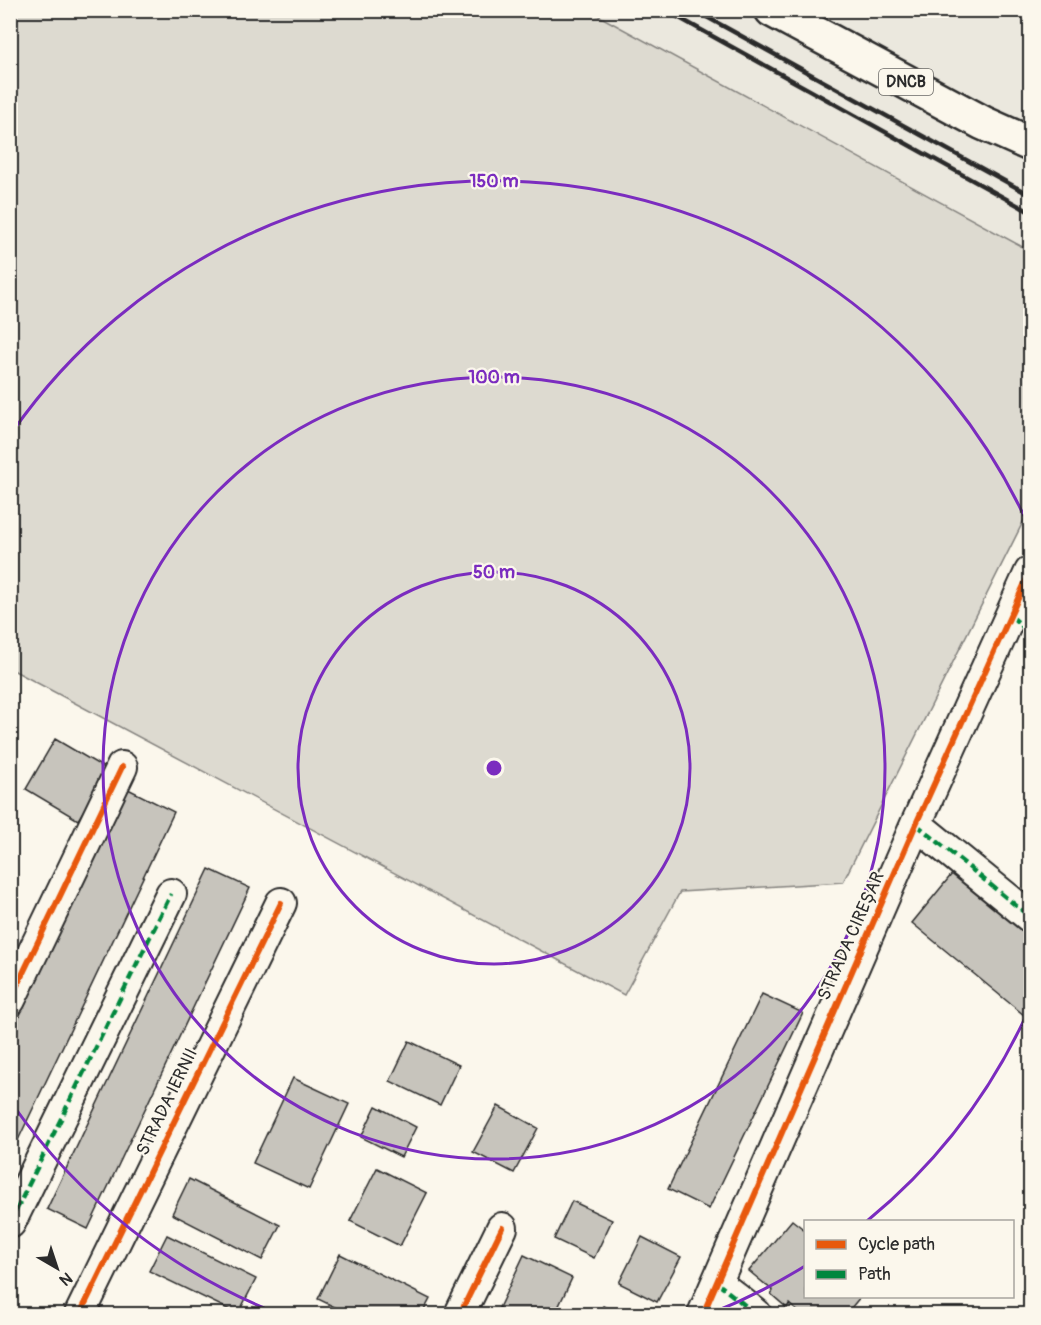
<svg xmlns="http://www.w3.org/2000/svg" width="1041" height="1325" viewBox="0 0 1041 1325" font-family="Pangolin,sans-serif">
  <rect width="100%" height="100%" fill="#fbf7ec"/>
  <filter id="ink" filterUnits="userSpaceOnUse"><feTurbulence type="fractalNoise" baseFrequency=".0167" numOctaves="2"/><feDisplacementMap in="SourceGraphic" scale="12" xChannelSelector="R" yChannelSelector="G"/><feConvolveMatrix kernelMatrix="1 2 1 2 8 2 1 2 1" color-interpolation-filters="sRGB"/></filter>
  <g filter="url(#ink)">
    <path fill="#ebe8de" d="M590,11H1030V251Z"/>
    <path fill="#dddad0" stroke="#84827e" stroke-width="1.5" d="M10,11H590L1030,251V508L843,882L680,892L624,995L11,669Z"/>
    <path fill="#c7c4bc" stroke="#2b2b2b" stroke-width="1.5" d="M55,739L108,770L78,820L26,789Z
      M128,789L174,812L10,1157V1036Z
      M961,863L1030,920V1020L912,923Z
      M209,869L250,888L88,1229L47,1209Z
      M762,994L803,1013L709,1209L668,1189Z
      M409,1041L459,1065L440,1105L390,1081Z
      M293,1078L349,1104L309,1189L253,1163Z
      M376,1106L416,1127L401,1157L361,1137Z
      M498,1106L538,1128L514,1173L473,1152Z
      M377,1168L427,1193L400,1246L350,1221Z
      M189,1179L280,1225L262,1260L172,1214Z
      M572,1201L612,1220L594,1258L554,1239Z
      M792,1220L806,1231V1296H861L846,1314H801L789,1304L787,1308L771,1294L773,1291L749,1271Z
      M167,1235L256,1279L238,1314L149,1271Z
      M642,1237L681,1257L657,1302L619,1283Z
      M340,1254L430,1299L422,1314H349L318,1299Z
      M524,1255L572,1278L555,1314H503L497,1312Z
      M603,1306L621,1314H599Z"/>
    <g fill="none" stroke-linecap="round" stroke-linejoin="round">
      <defs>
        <path id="minor" d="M916,824L1030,917
          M10,1000L122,767
          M10,1223L171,894
          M717,1283L756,1314
          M80,1314L281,903
          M460,1314L502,1228
          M703,1314L916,824L1030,572"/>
        <path id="major" d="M772,10L983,123L1030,144"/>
      </defs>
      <use href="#minor" stroke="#2b2b2b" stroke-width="34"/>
      <use href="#major" stroke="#2b2b2b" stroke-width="38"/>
      <use href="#minor" stroke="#fbf7ec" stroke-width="30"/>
      <use href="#major" stroke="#fbf7ec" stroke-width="33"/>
      <path stroke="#2b2b2b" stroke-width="4.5" d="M665,10L1030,212
        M694,10L1030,195"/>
      <path stroke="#00873e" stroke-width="4.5" stroke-dasharray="9 4.5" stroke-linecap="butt" d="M1011,616L1030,633
        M916,824L1030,917
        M10,1223L171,894
        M717,1283L756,1314"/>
      <defs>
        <path id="cycleway" d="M10,1000L122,767
          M80,1314L281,903
          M460,1314L502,1228
          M703,1314L916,824L1030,572"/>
      </defs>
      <use href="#cycleway" stroke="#fbf7ec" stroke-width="10"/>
      <use href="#cycleway" stroke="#e8590c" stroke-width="6"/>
    </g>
  </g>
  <g fill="none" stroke="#7b2cbf" stroke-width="3">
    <circle cx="494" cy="768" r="196"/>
    <circle cx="494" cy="768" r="391"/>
    <path d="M1030 1007A587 587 0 0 1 867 1221M805 1266A587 587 0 0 1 709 1314M279 1314A587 587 0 0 1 13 1105M13 431A587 587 0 0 1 1030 529"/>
  </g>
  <g text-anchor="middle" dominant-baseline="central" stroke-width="4.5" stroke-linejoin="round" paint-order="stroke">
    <rect fill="#fbf7ec" stroke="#696865" stroke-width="1.5" x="879" y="69" width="54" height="26" rx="4.5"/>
    <g font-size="16" font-weight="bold" fill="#2b2b2b">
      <text x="906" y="82">DNCB</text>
    </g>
    <g font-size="18" fill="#2b2b2b" stroke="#fbf7ec">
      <text transform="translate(851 936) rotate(-66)">STRADA CIREȘAR</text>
      <text transform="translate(167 1102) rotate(-64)">STRADA IERNII</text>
    </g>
  </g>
  <circle cx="494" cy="768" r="9" fill="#7b2cbf" stroke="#fbf7ec" stroke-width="3"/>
  <g font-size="18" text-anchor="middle" font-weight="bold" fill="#7b2cbf" stroke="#fbf7ec" stroke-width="4.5" stroke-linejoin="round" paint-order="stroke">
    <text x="494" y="187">150 m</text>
    <text x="494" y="383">100 m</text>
    <text x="494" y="578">50 m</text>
  </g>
  <rect width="1041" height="1325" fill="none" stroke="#fbf7ec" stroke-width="36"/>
  <rect x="18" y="18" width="1005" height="1289" fill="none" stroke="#2b2b2b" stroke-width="2" filter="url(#ink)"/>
  <rect x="804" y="1220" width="210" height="78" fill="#fbf7ec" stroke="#a8a59f" stroke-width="1.5"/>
  <rect x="816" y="1240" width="30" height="9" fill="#e8590c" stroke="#a8a59f" stroke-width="1.5"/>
  <text x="858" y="1250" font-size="18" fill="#2b2b2b">Cycle path</text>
  <rect x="816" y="1270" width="30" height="9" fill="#00873e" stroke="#a8a59f" stroke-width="1.5"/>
  <text x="858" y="1280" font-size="18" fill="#2b2b2b">Path</text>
  <g transform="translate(57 1268) rotate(141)" stroke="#fbf7ec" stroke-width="4.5" paint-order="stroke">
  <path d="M0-4.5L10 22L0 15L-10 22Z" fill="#2b2b2b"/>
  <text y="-9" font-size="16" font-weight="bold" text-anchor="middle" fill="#2b2b2b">N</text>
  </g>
</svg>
